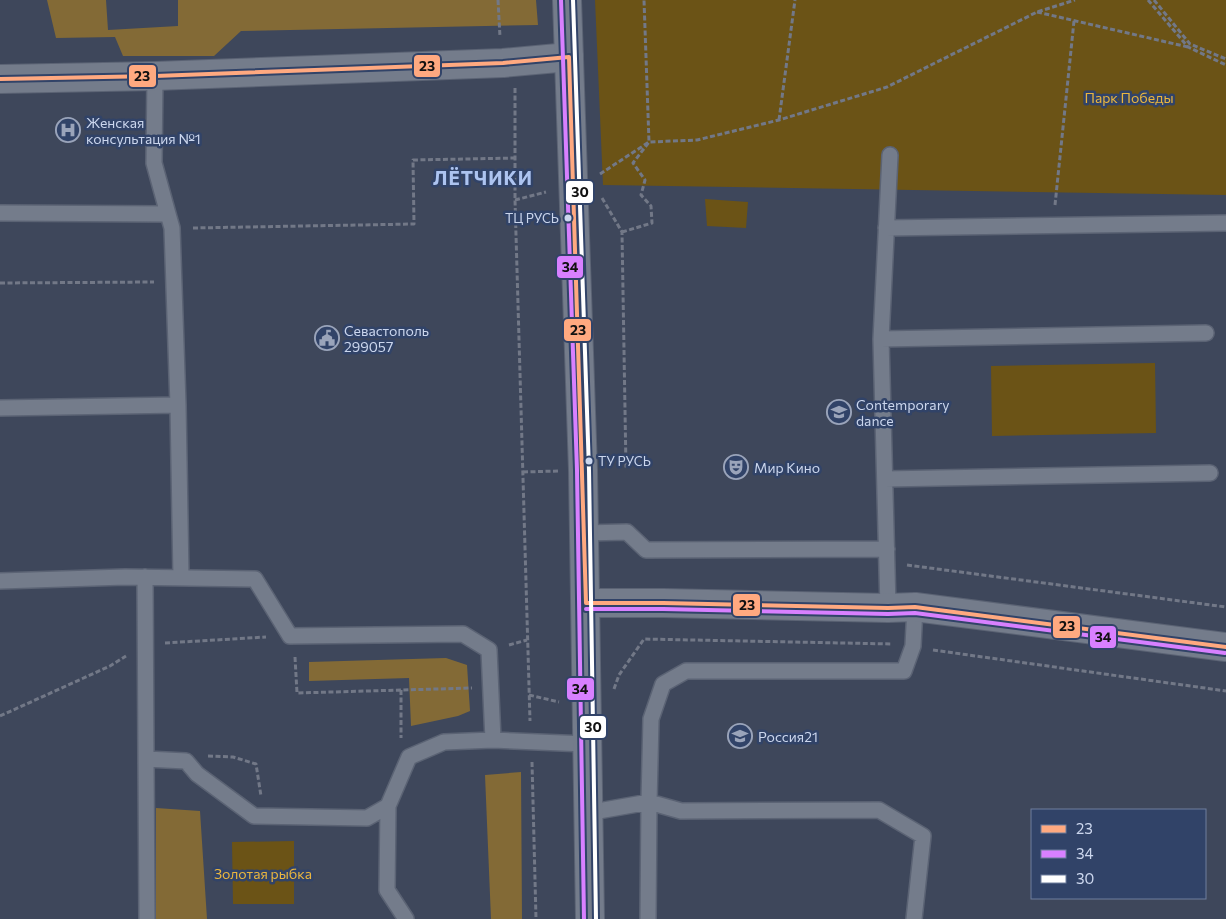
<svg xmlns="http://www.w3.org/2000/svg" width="1226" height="919" viewBox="0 0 1226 919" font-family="Commissioner,sans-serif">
  <rect width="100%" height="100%" fill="#3e475b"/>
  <path fill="#6b5316" d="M595,0H1226V195L603,185Z
    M705,199L748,202L746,228L707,226Z
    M1155,363L1156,433L992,436L991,366Z
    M294,841V904H233L232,842Z"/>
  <path fill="#836a36" d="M47,0H106L108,30L178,26V0H536L538,25L241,31L214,56H123L115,37L56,38Z
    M446,658L467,665L470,711L458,716L411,726L409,678L309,681V662Z
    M521,772L522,919H491L485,775Z
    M156,808L200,811L207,919H156Z"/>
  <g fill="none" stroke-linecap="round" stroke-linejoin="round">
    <defs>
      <path id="service" d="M155,76L154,163L168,214
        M0,213L168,214L172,228L178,405
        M886,228L1226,223
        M881,339L1206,333
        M0,408L178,405L181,577
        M885,479L1210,473
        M584,533L627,532L646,550L887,549
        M145,577L146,759L186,761L197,774L254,816L367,818L388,806
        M0,581L125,577L255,579L290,636L463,634L489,650L493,740L444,742L409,757L388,806L387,890L406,919
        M888,608L881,339L890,155
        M493,740L586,744
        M146,759L147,919
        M587,813L649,802L651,719L663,684L686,671H904L913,646L915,607
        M648,919L649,802L681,811L879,810L923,836L914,919"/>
      <path id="minor" d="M0,79L155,76L503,63L569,57
        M586,603H663L888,608L915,607L1226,647"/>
      <path id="secondary" d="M567,0L583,470L590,919"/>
    </defs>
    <use href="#service" stroke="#5b6374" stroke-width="18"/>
    <use href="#minor" stroke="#5b6374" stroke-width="30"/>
    <use href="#secondary" stroke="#5b6374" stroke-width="30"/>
    <path stroke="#727887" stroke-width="3" stroke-dasharray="5 2.5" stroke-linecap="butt" d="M498,0L500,37
      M1148,0L1188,47L1226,65
      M1154,0L1190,44L1226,59
      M1037,12L1188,47
      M515,88V200L530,721
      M779,120L795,0
      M600,174L649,142L697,140L779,120L887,87L1037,12L1075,0
      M602,198L622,232L626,469
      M515,200L546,192
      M1055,205L1074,21
      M193,228L414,224L413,160L516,158
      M622,232L652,223L651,206L641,195L645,180L633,163L649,142L644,0
      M0,283L154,282
      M523,472L558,471
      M907,565L1226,607
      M165,643L266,637
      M509,645L527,640
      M933,650L1226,691
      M295,657L297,693L472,688
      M614,689L619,675L644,639L892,644
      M401,690V738
      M529,695L559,702
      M0,716L110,666L126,656
      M208,756L233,757L256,764L261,796
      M532,762L536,919"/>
    <use href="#service" stroke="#747c8b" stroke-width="15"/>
    <use href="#minor" stroke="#747c8b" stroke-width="28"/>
    <use href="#secondary" stroke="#747c8b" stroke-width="28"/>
    <defs>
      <path id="bus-1" d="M569,57L586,603
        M0,79L155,76L503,63L569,57
        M586,603H663L888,608L915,607L1226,647"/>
      <path id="bus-2" d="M561,0L577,470L584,919
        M586,609H663L888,614L915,613L1225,653"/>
      <path id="bus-3" d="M573,0L589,470L596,919"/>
    </defs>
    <use href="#bus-1" stroke="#314368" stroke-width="8"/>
    <use href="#bus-2" stroke="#314368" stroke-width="8"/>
    <use href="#bus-3" stroke="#314368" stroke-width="8"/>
    <use href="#bus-1" stroke="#ffa980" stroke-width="4"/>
    <use href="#bus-2" stroke="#d880ff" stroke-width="4"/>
    <use href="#bus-3" stroke="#fff" stroke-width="4"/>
  </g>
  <defs>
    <symbol id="hospital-ring" viewBox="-11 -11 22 22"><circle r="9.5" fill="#314368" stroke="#9aa4ba" stroke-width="1.5"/><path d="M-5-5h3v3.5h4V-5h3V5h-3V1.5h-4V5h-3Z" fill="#9aa4ba"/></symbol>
    <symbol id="civic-ring" viewBox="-11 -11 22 22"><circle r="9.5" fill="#314368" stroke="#9aa4ba" stroke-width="1.5"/><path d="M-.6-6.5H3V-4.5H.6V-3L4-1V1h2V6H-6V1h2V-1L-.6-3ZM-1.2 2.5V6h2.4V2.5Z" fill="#9aa4ba"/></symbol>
    <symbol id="school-ring" viewBox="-11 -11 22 22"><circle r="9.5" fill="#314368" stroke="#9aa4ba" stroke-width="1.5"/><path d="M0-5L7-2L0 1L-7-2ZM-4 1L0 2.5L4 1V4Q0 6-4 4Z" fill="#9aa4ba"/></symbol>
    <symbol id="theatre-ring" viewBox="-11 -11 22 22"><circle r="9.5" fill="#314368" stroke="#9aa4ba" stroke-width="1.5"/><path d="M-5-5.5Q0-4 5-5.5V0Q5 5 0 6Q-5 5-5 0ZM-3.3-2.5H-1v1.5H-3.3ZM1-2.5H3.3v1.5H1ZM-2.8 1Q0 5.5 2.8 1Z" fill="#9aa4ba"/></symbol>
  </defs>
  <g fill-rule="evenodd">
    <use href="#hospital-ring" x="54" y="116" width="28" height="28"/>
    <use href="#civic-ring" x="313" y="324" width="28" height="28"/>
    <use href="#school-ring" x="825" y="398" width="28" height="28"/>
    <use href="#theatre-ring" x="722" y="453" width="28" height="28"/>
    <use href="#school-ring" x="726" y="722" width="28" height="28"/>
  </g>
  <g fill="#cbd6ed" stroke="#314368" stroke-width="2">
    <circle cx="568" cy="218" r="4.5"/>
    <circle cx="589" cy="461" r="4.5"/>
  </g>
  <g text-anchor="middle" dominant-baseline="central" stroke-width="5" stroke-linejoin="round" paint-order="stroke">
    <g font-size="13" fill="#cbd6ed" stroke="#314368" text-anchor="end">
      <text x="559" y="218">ТЦ РУСЬ</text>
      <text x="598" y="461" text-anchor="start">ТУ РУСЬ</text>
    </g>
    <g font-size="14" fill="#eab63f" stroke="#314368">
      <text x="1129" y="97">Парк Победы</text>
      <text x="263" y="873">Золотая рыбка</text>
    </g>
    <g font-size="14" fill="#cbd6ed" stroke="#314368" text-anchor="start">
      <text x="86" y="122">Женская<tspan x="86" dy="16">консультация №1</tspan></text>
      <text x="344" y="330">Севастополь<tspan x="344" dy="16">299057</tspan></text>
      <text x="856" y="404">Contemporary<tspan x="856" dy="16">dance</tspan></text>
      <text x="754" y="467">Мир Кино</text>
      <text x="758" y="736">Россия21</text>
    </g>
    <g font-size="19" font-weight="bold" letter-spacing="1" fill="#adc4f0" stroke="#314368">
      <text x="483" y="177">ЛЁТЧИКИ</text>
    </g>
  </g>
  <g stroke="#314368" stroke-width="2">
    <rect x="413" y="54" width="28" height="24" rx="5" fill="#ffa980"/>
    <rect x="128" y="64" width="29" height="24" rx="5" fill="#ffa980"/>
    <rect x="565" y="180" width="29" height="24" rx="5" fill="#fff"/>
    <rect x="556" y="255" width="28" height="24" rx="5" fill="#d880ff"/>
    <rect x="563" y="318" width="29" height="24" rx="5" fill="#ffa980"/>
    <rect x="732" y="593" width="29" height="24" rx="5" fill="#ffa980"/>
    <rect x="1052" y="615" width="29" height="24" rx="5" fill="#ffa980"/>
    <rect x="1089" y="625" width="28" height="24" rx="5" fill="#d880ff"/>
    <rect x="566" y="677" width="29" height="24" rx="5" fill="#d880ff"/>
    <rect x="579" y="715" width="28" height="24" rx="5" fill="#fff"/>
  </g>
  <g font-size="14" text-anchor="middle" font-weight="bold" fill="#111">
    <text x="427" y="71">23</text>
    <text x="142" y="81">23</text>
    <text x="580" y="197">30</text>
    <text x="570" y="272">34</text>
    <text x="578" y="335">23</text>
    <text x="747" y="610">23</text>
    <text x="1067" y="631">23</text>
    <text x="1103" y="642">34</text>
    <text x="580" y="694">34</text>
    <text x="593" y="732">30</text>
  </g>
  <rect x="1031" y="809" width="175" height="90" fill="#314368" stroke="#6f7e9d"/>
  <rect x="1041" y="825" width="25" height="8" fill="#ffa980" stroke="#6f7e9d"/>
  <text x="1076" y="834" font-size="15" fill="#cbd6ed">23</text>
  <rect x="1041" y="850" width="25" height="8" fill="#d880ff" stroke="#6f7e9d"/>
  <text x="1076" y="859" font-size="15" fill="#cbd6ed">34</text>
  <rect x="1041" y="875" width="25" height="8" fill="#ffffff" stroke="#6f7e9d"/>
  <text x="1076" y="884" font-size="15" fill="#cbd6ed">30</text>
</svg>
